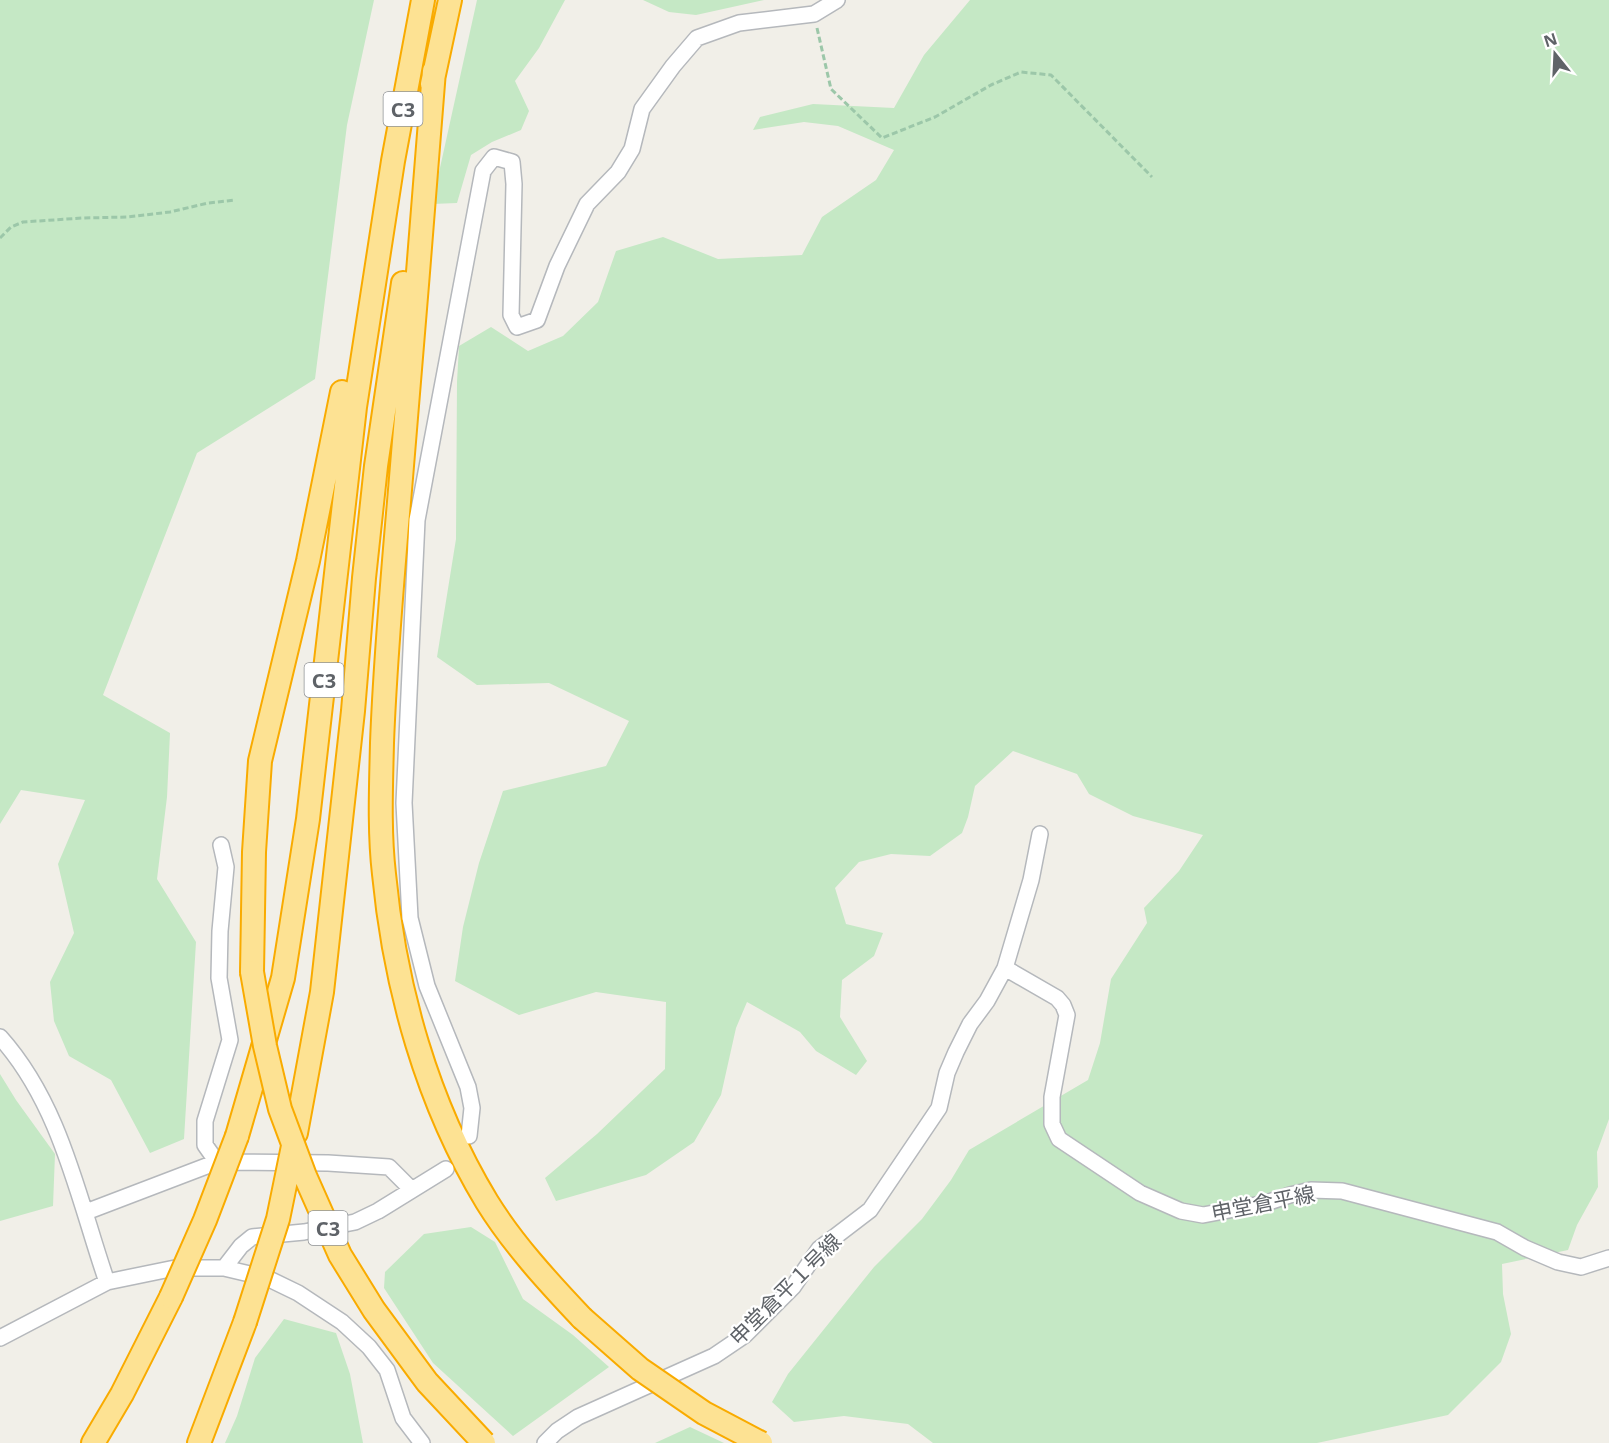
<svg xmlns="http://www.w3.org/2000/svg" width="1609" height="1443" viewBox="0 0 1609 1443" font-family="'Noto Sans','Noto Sans JP',sans-serif">
  <rect width="100%" height="100%" fill="#f1efe8"/>
  <path fill="#c5e8c5" d="M0,0H374L347,125L315,379L197,453L103,695L170,733L167,797L157,879L196,942L184,1139L150,1153L111,1080L69,1056L54,1021L50,982L74,933L58,864L85,800L21,790L0,824Z
    M477,0H565L539,48L515,81L529,111L521,130L492,142L471,155L457,203L432,204Z
    M643,0H764L696,15L669,12Z
    M970,0H1609V1119L1597,1152L1598,1187L1577,1225L1568,1250L1502,1264L1503,1294L1511,1334L1501,1362L1448,1415L1317,1443H933L908,1424L844,1416L794,1422L772,1402L788,1374L874,1267L922,1219L951,1180L969,1150L1088,1080L1100,1043L1111,979L1147,923L1144,908L1179,871L1203,835L1133,816L1089,794L1077,774L1013,751L975,786L968,817L962,833L930,856L891,854L859,862L835,888L846,924L883,933L874,956L842,980L840,1017L867,1061L856,1075L816,1051L800,1032L747,1002L736,1028L721,1095L694,1142L646,1175L556,1201L545,1178L597,1134L665,1069L666,1002L596,992L519,1015L455,981L463,927L479,863L503,791L606,766L629,721L549,683L477,685L437,657L456,539L457,382L459,346L491,327L528,351L563,336L598,302L616,251L663,237L718,259L802,255L822,217L876,180L894,150L838,126L804,122L753,130L760,117L813,104L894,108L924,55Z
    M0,1074L16,1100L55,1154L53,1206L0,1221Z
    M471,1227L495,1242L523,1299L573,1335L609,1367L513,1436L433,1363L384,1288L385,1272L424,1234Z
    M284,1319L336,1333L350,1374L363,1443H225L237,1416L255,1358Z
    M690,1427L724,1443H655Z"/>
  <g fill="none" stroke-linecap="round" stroke-linejoin="round">
    <defs>
      <path id="minor" d="M1005,968L1057,998L1063,1005L1067,1015L1052,1097V1124L1059,1139L1140,1193L1181,1211L1203,1215L1266,1203L1290,1195L1311,1190L1342,1191L1497,1232L1525,1248L1558,1262L1581,1267L1609,1258
        M0,1037C61,1105 78,1198 107,1282
        M469,1136L472,1108L468,1087L427,986L410,918L404,803L417,520L483,171L494,157L512,162L514,184L511,315L517,327L537,320L557,266L587,204L618,172L632,149L642,109L673,66L697,38L739,23L814,14L837,0
        M217,1162L205,1145V1121L230,1040L219,978L220,931L226,867L221,845
        M86,1212L217,1162L328,1163L389,1167L412,1190
        M224,1268L241,1246L252,1237L304,1232L355,1222L378,1211L446,1169
        M0,1338L107,1282L175,1268H224L267,1278L298,1293L342,1322L369,1347L387,1370L403,1418L422,1443
        M545,1443L557,1431L578,1417L714,1356L745,1335L793,1287L819,1249L870,1210L939,1108L947,1073L956,1052L970,1024L987,1001L1005,968L1031,880L1040,834"/>
      <path id="highway" d="M434,71C422,215 412,358 399,502C392,582 385,662 382,743C381,786 379,831 384,874C395,988 427,1103 487,1202C513,1244 548,1282 582,1318
        M432,84L450,0
        M252,972L254,852L260,761L308,561L342,392
        M296,1133L322,992L353,711L364,578L376,466L403,283
        M237,1136L283,978L308,819L355,407L393,161L423,0
        M93,1443L122,1394L171,1297
        M199,1443L245,1322"/>
    </defs>
    <use href="#minor" stroke="#b5b8bc" stroke-width="18"/>
    <use href="#highway" stroke="#f9ab00" stroke-width="26"/>
    <path stroke="#9cc7a9" stroke-width="3" stroke-dasharray="6 3" stroke-linecap="butt" d="M817,28L831,89L882,138L935,117L991,85L1021,72L1051,75L1152,177
      M0,238L11,227L23,222L83,218L127,217L170,212L208,203L235,200"/>
    <use href="#minor" stroke="#fff" stroke-width="15"/>
    <use href="#highway" stroke="#fde293" stroke-width="22"/>
    <defs>
      <path id="highway-bridge" d="M252,972L265,1046L280,1109L305,1176L340,1255L374,1310L427,1382L484,1443
        M171,1297L205,1220L237,1136
        M582,1318L640,1369L704,1413L761,1443
        M245,1322L278,1219L293,1146"/>
    </defs>
    <use href="#highway-bridge" stroke="#f9ab00" stroke-width="26" stroke-linecap="butt"/>
    <use href="#highway-bridge" stroke="#fde293" stroke-width="22"/>
  </g>
  <g text-anchor="middle" dominant-baseline="central" stroke-width="4.5" stroke-linejoin="round" paint-order="stroke">
    <g fill="#fff" stroke="#8f9295" stroke-width="1.5">
      <rect x="383.5" y="92" width="39" height="34" rx="4.5"/>
      <rect x="304.5" y="663" width="39" height="34" rx="4.5"/>
      <rect x="308.5" y="1211" width="39" height="34" rx="4.5"/>
    </g>
    <g font-size="20" font-weight="bold" fill="#5f6368">
      <text x="403" y="109">C3</text>
      <text x="324" y="680">C3</text>
      <text x="328" y="1228">C3</text>
    </g>
    <g font-size="21" fill="#5f6368" stroke="#fff">
      <text transform="translate(1263 1203) rotate(-11)">申堂倉平線</text>
      <text transform="translate(785 1289) rotate(-45)">申堂倉平１号線</text>
    </g>
  </g>
  <g transform="translate(1555 54) rotate(342)" stroke="#ffffff" stroke-width="4.5" paint-order="stroke">
  <path d="M0-4.5L10 22L0 15L-10 22Z" fill="#5f6368"/>
  <text y="-9" font-size="16" font-weight="bold" text-anchor="middle" fill="#5f6368">N</text>
  </g>
</svg>
